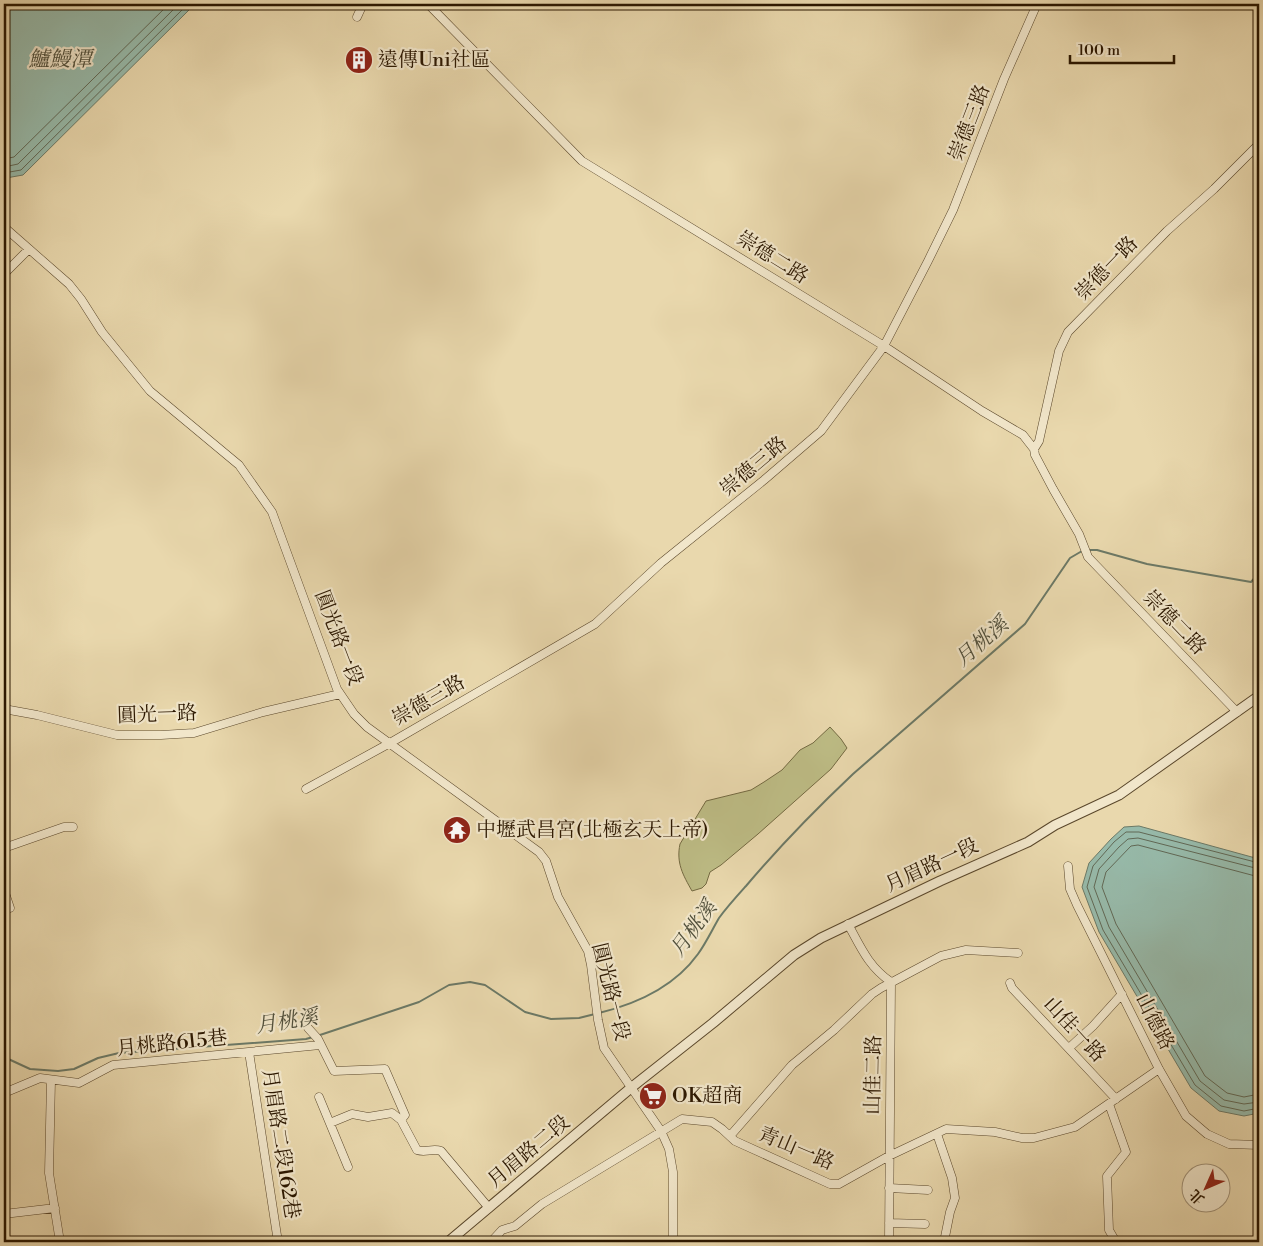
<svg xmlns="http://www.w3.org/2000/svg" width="1263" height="1246" viewBox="0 0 1263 1246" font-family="'Libre Bodoni','Noto Serif TC',serif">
  <rect width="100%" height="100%" fill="#e9d8ad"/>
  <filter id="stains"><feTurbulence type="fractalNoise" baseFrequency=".004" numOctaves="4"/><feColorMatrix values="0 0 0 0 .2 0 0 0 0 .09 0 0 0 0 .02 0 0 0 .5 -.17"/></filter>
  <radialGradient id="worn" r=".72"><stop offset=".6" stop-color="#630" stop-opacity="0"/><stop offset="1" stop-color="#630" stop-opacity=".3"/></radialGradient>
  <path fill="#bdbc85" stroke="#746a42" d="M830,727L841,739L847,748L831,769L758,834L721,865L710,872L706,884L702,888L692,891C683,875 676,863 680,844L706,801L751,790L764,782L782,770L800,750L813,743Z"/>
  <path fill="#97baaa" stroke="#6c7966" d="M4,4H195L23,175L6,178H4Z
    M1139,826L1259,859V1113L1244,1116L1219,1111L1191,1088L1099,932L1082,887L1089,863L1111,839L1124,827Z"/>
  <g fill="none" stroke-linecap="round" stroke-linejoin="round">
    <path stroke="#616855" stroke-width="1" d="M4,159L14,157L169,4
      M4,167L18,164L179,4
      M4,173L21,170L188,4
      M1259,863L1139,832H1126L1114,842L1093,866L1087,887L1103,930L1195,1085L1221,1106L1244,1111L1259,1108
      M1259,869L1138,838L1128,839L1119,847L1099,869L1094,887L1109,927L1200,1081L1224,1100L1244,1104L1259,1102
      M1259,877L1138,845L1131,846L1106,872L1102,887L1116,924L1205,1076L1227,1093L1244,1097L1259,1094"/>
    <path stroke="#6c7966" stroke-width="2" d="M1089,550H1097L1147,564L1251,582L1259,573
      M599,1013C636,1004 675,986 698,954C706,943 712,930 719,918C727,907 737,896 746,886C779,847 816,809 853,774L1025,624L1070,558L1082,551
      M317,1036L419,1002L449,985L470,982L485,985L525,1012L551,1019L579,1018L595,1014
      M4,1057L30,1069L58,1071L74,1069L98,1058L119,1053L306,1039L313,1037"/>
    <defs>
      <path id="minor" d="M428,4L582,161L884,346L982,411L1023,435L1034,449L1035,455L1053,489L1079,534L1088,557L1237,712
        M357,17L363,4
        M4,227L69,284L81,299L102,332L150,391L239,465L272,512L337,689L354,714L367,727L539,852L546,861L558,897L588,951L591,965L598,1020L604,1048L661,1131L669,1149L673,1172V1242
        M4,274L29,249
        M1034,449L1039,441L1059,351L1068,332L1167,231L1214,189L1259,144
        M4,709L37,715L117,735H161L194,733L263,712L340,694
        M306,789L390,743L595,624L661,563L764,480L821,431L884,346L928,261L953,210L1004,79L1037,4
        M4,848L64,827H73
        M1068,866L1070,889L1077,905L1159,1069L1186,1116L1207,1134L1229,1144L1259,1145
        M4,890L10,908
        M848,924C861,948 869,967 891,982L889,1242
        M1010,983L1012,988L1116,1099
        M308,1028L318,1039L334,1071L385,1069L405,1115L401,1120L417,1150C425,1153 433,1148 441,1151L489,1208
        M1069,1048L1093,1026L1122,994
        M249,1052L278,1242
        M51,1080L49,1173L60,1242
        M4,1093L40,1078L79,1083L113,1065L320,1045
        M319,1097L348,1167
        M1109,1104L1126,1152L1107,1176L1109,1230L1116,1242
        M330,1123L352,1114L368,1117L392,1113L401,1120
        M937,1134L952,1178L955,1198L950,1212L944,1242
        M730,1136L792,1065L834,1030L872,994L881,988L941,956L966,950L1018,953
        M889,1188L928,1190
        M4,1214L55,1208
        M889,1223L925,1224
        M491,1242L502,1230L515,1226L542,1204L682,1119L712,1122L722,1129L735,1141L830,1184H839L889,1156L946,1129L995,1132L1022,1138H1034L1075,1127L1159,1069"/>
      <path id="tertiary" d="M448,1242L632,1087L713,1023L794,955L821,938L940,881L1028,842L1055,825L1119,795L1259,696"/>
    </defs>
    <use href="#minor" stroke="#5a472b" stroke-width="9"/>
    <use href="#tertiary" stroke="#5a472b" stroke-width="11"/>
    <use href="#minor" stroke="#f1e6ca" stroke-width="8"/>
    <use href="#tertiary" stroke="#f1e6ca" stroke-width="9"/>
  </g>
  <defs>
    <symbol id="building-disc" viewBox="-11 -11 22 22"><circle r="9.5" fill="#8f2418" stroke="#f1e6ca"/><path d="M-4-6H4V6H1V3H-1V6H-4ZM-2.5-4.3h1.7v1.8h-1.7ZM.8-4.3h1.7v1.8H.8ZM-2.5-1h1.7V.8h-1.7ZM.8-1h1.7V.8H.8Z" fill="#fff"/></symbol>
    <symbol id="temple-disc" viewBox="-11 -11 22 22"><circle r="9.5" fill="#8f2418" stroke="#f1e6ca"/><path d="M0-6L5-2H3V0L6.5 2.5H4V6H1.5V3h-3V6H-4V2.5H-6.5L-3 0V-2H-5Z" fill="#fff"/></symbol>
    <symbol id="supermarket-disc" viewBox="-11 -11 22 22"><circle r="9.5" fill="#8f2418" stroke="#f1e6ca"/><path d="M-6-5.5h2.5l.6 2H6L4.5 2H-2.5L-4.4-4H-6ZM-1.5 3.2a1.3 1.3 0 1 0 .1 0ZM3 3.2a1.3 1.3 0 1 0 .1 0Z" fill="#fff"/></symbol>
  </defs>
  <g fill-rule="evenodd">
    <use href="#building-disc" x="343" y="44" width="32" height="32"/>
    <use href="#temple-disc" x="441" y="814" width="32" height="32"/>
    <use href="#supermarket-disc" x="637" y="1080" width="32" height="32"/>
  </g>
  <g text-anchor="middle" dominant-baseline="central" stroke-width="4.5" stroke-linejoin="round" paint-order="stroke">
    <g font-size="20" fill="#2b1700" stroke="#f1e6ca" text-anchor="start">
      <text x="378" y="60">遠傳Uni社區</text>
      <text x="476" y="830">中壢武昌宮(北極玄天上帝)</text>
      <text x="672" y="1096">OK超商</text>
    </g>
    <g font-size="20" fill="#2b1700" stroke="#f1e6ca">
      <text transform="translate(970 123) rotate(-69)">崇德三路</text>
      <text transform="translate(772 258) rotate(32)">崇德二路</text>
      <text transform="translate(1107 269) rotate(-46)">崇德一路</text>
      <text transform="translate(754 467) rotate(-40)">崇德三路</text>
      <text transform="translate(1174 623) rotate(46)">崇德二路</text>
      <text transform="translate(338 638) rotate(69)">圓光路一段</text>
      <text transform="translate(429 701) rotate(-30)">崇德三路</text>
      <text transform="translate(157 715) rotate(-2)">圓光一路</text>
      <text transform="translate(932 866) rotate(-25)">月眉路一段</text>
      <text transform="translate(610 992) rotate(76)">圓光路一段</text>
      <text transform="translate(1154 1022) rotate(63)">山德路</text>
      <text transform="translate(1074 1030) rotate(47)">山佳一路</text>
      <text transform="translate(172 1044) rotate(-6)">月桃路615巷</text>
      <text transform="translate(874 1075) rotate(-89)">山佳二路</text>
      <text transform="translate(280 1144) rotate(81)">月眉路二段162巷</text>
      <text transform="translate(796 1149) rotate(23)">青山一路</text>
      <text transform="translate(529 1152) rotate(-40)">月眉路二段</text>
    </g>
    <g font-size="21" font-style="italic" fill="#51503c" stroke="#f1e6ca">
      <text x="60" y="60">鱸鰻潭</text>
      <text transform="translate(982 642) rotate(-41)">月桃溪</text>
      <text transform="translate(694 929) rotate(-54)">月桃溪</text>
      <text transform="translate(287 1022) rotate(-9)">月桃溪</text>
    </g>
  </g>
  <rect width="1263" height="1246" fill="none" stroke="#e9d8ad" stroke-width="20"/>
  <rect x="5" y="5" width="1253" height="1236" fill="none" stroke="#2b1700" stroke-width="2.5"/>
  <rect x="10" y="10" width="1243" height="1226" fill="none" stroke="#2b1700"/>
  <g transform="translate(1206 1188) rotate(225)"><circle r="24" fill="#f1e6ca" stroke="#a29379"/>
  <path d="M0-4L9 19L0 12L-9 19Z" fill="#8f2418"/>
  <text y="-8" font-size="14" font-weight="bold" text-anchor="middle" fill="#2b1700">北</text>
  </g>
  <path d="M1070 55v8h104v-8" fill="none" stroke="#2b1700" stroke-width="2.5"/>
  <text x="1078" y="55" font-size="15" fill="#2b1700" stroke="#f1e6ca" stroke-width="4" paint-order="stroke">100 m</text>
  <rect width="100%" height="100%" filter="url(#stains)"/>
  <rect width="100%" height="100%" fill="url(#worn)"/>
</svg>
